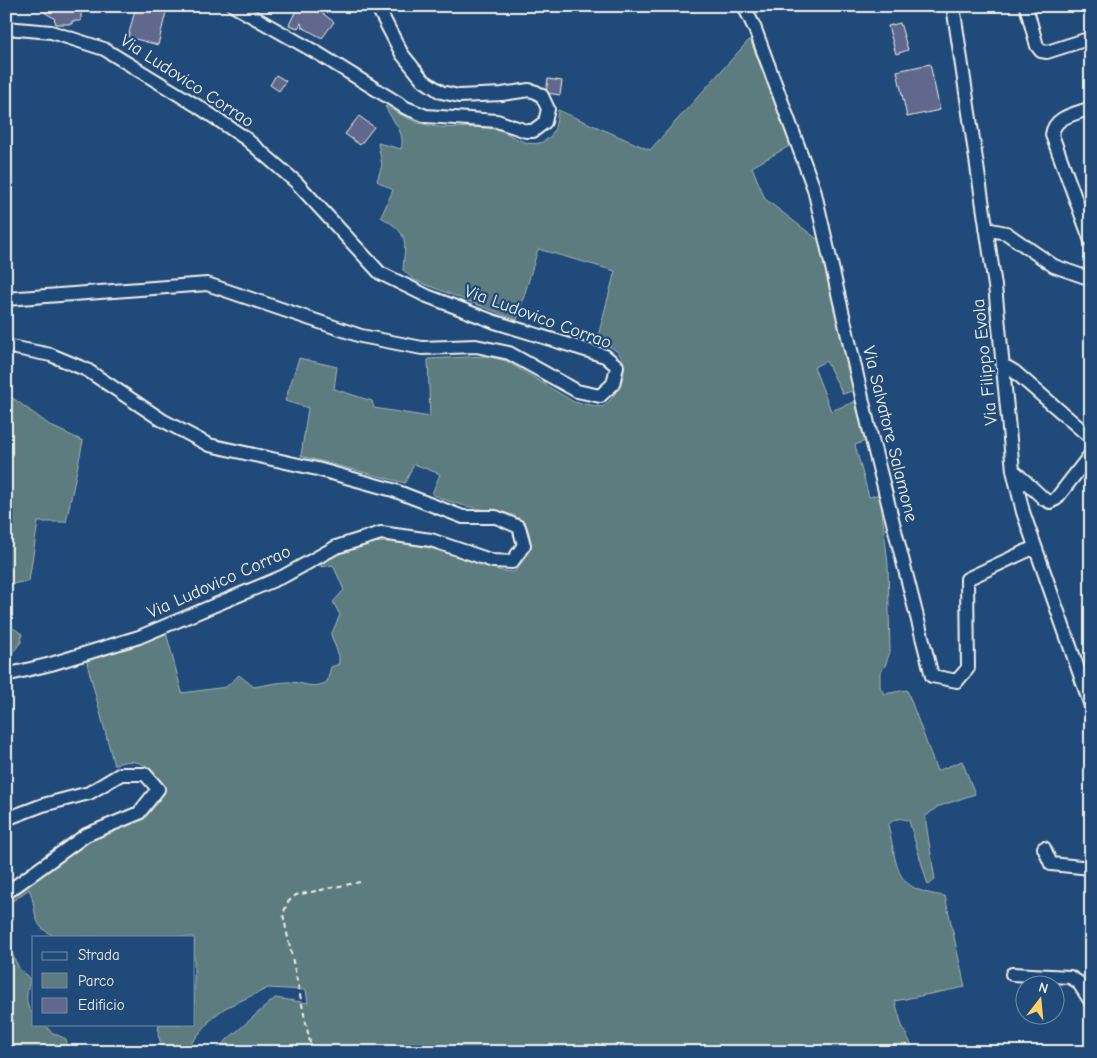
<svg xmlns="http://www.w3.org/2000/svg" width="1097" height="1058" viewBox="0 0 1097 1058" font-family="'Comic Neue',sans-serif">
  <rect width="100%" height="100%" fill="#1f4a7a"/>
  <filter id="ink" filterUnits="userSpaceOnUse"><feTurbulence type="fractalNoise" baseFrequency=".02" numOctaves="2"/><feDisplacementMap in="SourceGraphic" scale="10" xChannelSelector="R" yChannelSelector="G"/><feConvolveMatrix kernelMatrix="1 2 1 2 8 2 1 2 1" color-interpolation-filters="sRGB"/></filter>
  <g filter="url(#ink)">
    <path fill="#5b7b80" stroke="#a8b6b4" d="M750,39L791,145L752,167L765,199L821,242L857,389L843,394L826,361L814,367L831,411L859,400L868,440L855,445L869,497L880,494L888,565L890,652L885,666L880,672V687L884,694L907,690L937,771L962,761L975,794L937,807L925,817L935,880L928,885L909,821C900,817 895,818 888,825C899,870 892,889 945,896L965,987L895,1001L902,1026L915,1052H213L275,998L308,1003L306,990L268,988L225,1008L213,1017L184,1052H164L158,1035L159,1024H194V937H57C29,926 39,913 29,889L6,906V900C35,878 64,854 96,836C112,828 136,826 148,814C177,787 148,750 114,765L86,659L166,632L182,693L226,687L239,675L254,687C265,685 278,682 289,682C303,682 312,690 327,682L331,667L339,664V656L331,635L340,615L333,602L344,590L333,565L321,567V562C327,554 334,552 344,549C397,530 451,555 502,571L514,572C531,556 539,527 513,515C505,512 496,512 487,510C467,507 450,503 432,494L440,474L414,464L405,483L301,456L308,408L285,401L299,358L337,367L334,389L372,401L374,408L430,417L428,359L486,356L506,361L574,402L602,407C618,397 635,364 615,350C610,346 603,343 597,340L615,271L538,249L517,320L414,280L403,270C405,240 410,234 381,217L393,190L377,181L382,165L378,143L401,149C406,131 392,122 385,106C397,112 410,121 423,124C446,131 471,125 495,129C510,132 526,149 542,142C556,136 556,123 558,110L650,150Z
      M6,393L51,426L83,441L66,522H38L29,581L6,585Z
      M6,623L22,634L21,642L6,661Z
      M12,954L19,968L30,979C27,992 23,1005 34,1015V1024H44L51,1032L66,1039L69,1052H6V956Z"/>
    <path fill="#60688d" stroke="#f4f1e8" d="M50,6H81V21H72V24H56L54,18L44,12Z
      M136,6L166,12L158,45L128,37Z
      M298,6L304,10H318L334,22L322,38L302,27L301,23L298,28L289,25Z
      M900,23L908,50L896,54L888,26Z
      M930,64L940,110L907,117L897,71Z
      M276,75L286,81L279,91L270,85Z
      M548,79L562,81L560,95L546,93Z
      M359,116L374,127L360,145L345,134Z"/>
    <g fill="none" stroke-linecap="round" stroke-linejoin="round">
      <defs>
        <path id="minor" d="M234,6L319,54L406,108L426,116L497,121L526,131H533L545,122L548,109L542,96L536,92L529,90L502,94L459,96L441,92L423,80L402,54L377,6
          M744,6L755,29L814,189L869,428L932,676L957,681L968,668L967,579L1035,547
          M953,6L995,286L1013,470L1023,512L1091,706
          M1026,6L1037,46L1041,51L1047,52L1091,38
          M6,28L51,32L104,49L199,107L245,138L296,182L380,273L427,296L495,322L605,356L617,366L613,384L600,396L577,391L509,353L476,346L422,348L361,336L207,284L6,299
          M1091,108C1076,114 1054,116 1052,135L1091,241
          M986,229L1006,233L1054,266L1091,279
          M6,346L51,355L87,370L162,420L209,445L317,469L393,490L463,517H496L519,527L524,545L512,562L493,561L431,540L381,533L336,547L284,576L139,637L51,664L6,675
          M1003,365L1015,372L1091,438
          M1013,470L1044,499L1050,502L1056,499L1091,454
          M6,819L43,805L89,793L121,774H145L158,789L139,813L86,835L6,893
          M1044,848L1051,864L1091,868
          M1012,974L1070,977L1078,982L1091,1002"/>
      </defs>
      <use href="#minor" stroke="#f4f1e8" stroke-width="16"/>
      <path stroke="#f4f1e8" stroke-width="2" stroke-dasharray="5 4" stroke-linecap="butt" d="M312,1052L283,914L288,902L296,895L360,882"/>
      <use href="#minor" stroke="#1f4a7a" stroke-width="12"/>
    </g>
  </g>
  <g text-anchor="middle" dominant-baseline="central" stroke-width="4.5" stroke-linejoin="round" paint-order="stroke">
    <g font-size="18" fill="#f4f1e8" stroke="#1f4a7a">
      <text transform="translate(187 81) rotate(33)">Via Ludovico Corrao</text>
      <text transform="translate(538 317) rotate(20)">Via Ludovico Corrao</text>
      <text transform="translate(985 362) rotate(-96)">Via Filippo Evola</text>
      <text transform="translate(890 434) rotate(76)">Via Salvatore Salamone</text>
      <text transform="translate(219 582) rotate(-24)">Via Ludovico Corrao</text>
    </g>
  </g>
  <rect width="1097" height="1058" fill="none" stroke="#1f4a7a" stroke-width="25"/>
  <rect x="12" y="12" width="1072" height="1033" fill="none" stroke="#f4f1e8" stroke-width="2" filter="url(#ink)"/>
  <rect x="32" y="936" width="162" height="90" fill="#1f4a7a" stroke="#748da6"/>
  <rect x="42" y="952" width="25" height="8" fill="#1f4a7a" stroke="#748da6"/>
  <text x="78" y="960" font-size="15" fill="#f4f1e8">Strada</text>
  <rect x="42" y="973" width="25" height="15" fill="#5b7b80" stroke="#748da6"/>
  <text x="78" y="986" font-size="15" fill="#f4f1e8">Parco</text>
  <rect x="42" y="998" width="25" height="15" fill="#60688d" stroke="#748da6"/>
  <text x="78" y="1010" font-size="15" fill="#f4f1e8">Edificio</text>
  <g transform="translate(1040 1000) rotate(16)"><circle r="24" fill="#1f4a7a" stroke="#748da6"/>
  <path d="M0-4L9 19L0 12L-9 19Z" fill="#ffd166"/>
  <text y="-8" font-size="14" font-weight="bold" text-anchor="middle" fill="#f4f1e8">N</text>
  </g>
</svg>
